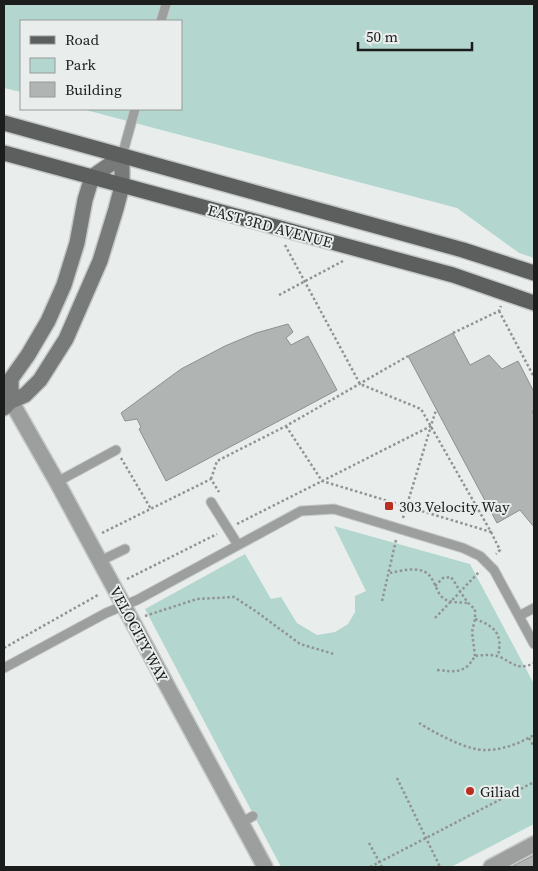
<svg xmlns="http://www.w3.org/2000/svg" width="538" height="871" viewBox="0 0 538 871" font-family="'Source Serif 4',serif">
  <rect width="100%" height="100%" fill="#e9eeed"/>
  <path fill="#b3d7ce" d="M4,4H534V258L519,253L457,208L82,109H181V21H21V92L4,88Z
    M334,526L470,564L534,684V824L451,867H281L145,609L245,554L271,599L281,597L297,623L317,635L335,632L348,624L355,612V596L366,591Z"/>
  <path fill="#b0b4b3" stroke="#8c918f" d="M288,324L293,332L286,338L291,345L308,336L337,390L166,481L139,429L141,427L137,419L125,421L121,413L181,369L225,346L256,333Z
    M453,333L470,365L489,355L502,369L518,361L534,392V410L532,411L534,415V527L520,510L497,523L408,356Z
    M534,855V867H511Z"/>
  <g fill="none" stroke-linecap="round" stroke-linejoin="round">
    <defs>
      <path id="lane" d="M161,21L166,4
        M122,156L135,109
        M57,482L116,450
        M211,502L238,545
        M100,561L125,549
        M519,616L534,608
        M4,668L106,613L137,600L301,511L334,509L463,548L480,556L494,570L534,644
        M241,823L253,816"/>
      <path id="street" d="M11,401L57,482L265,867
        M491,867L534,844"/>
      <path id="secondary" d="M11,401V379L28,355L48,321L64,285L77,243L85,200L92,177L122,156
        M4,408L11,401L25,395L40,380L66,339L100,261L116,209L122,186V156"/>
      <path id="primary" d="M4,123L463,250L534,273
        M4,153L453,275L534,303"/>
    </defs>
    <use href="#lane" stroke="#c4c8c7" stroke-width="11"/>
    <use href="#street" stroke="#c4c8c7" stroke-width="18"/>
    <use href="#secondary" stroke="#c4c8c7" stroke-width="18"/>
    <use href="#primary" stroke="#c4c8c7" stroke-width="18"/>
    <path stroke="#919493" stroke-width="2.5" stroke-dasharray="2.5 2.5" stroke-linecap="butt" d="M285,245L360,384L421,409L491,532L322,481L286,426
      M279,295L343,261
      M499,311L534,377
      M453,333L499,311L501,306
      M121,458L151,509
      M211,479L217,461L286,426L408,356
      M403,518L431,426
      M237,524L431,426L436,410
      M491,532L500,550L496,554
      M102,533L211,479L219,492
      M390,573C404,570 426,564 433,581C436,586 438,594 443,598C449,603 460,602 467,603
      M127,579L217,534
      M435,586L443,578L451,577C459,588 464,601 475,609V619L472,632L475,656
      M382,601L396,540
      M145,616L197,599L234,597L257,612L300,644L334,654
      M435,618L480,571
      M475,619C495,626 503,634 498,656
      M4,648L98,595
      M437,670C455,672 465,674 475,656C482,655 493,654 500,657C513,663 518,671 534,663
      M419,723C435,733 468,751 486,750C503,750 520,743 534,735
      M529,738L534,747
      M397,778L440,867
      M369,843L382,867
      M370,867L534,782"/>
    <use href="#lane" stroke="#9d9f9e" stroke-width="9"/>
    <use href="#street" stroke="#9d9f9e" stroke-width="15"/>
    <use href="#secondary" stroke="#777a79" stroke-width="15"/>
    <use href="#primary" stroke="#5c5f5e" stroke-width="15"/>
  </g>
  <g fill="#ba2d22" stroke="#e9eeed" stroke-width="2">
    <rect x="384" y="501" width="10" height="10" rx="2.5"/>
    <circle cx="470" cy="791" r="5"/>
  </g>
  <g text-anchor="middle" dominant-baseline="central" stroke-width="4" stroke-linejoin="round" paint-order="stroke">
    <g font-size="15" fill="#1b1c1c" stroke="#e9eeed">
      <text transform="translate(270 226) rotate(15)">EAST 3RD AVENUE</text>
      <text transform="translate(139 634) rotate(62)">VELOCITY WAY</text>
    </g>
    <g font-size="15" fill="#1b1c1c" stroke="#e9eeed" text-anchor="start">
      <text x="399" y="506">303 Velocity Way</text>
      <text x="480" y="791">Giliad</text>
    </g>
  </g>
  <rect width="538" height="871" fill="none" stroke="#1b1c1c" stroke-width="10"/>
  <rect x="20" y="20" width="162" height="90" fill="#e9eeed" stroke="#979a99"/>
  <rect x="30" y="36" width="25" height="8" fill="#5c5f5e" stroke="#979a99"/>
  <text x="65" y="45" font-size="15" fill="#1b1c1c">Road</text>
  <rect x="30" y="58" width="25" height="15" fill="#b3d7ce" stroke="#979a99"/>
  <text x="65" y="70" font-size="15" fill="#1b1c1c">Park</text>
  <rect x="30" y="82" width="25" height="15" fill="#b0b4b3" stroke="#979a99"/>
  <text x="65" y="95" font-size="15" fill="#1b1c1c">Building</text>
  <path d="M358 42v8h114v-8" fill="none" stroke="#1b1c1c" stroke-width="2.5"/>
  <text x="366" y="42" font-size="15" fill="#1b1c1c" stroke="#e9eeed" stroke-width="4" paint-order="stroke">50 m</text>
</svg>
